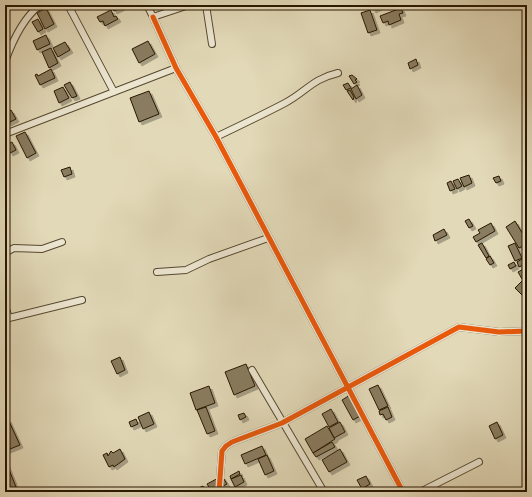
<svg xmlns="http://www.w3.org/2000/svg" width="532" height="497" viewBox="0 0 532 497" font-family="'Old Standard TT',serif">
  <defs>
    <filter id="shadow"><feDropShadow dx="3" dy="3" stdDeviation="0" flood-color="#0004"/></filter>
  </defs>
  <rect width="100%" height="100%" fill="#e2d9b8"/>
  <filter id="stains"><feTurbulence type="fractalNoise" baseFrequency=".005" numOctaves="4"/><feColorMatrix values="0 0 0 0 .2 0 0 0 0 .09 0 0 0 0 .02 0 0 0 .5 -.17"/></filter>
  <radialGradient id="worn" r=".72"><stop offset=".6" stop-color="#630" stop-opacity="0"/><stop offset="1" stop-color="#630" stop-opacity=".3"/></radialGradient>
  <path fill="#897c60" stroke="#281701" filter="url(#shadow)" d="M111,5H121L122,7L114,11Z
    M374,5H377L379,7L373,10L371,6Z
    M46,8L54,24L45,29L37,13Z
    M401,8L403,13L399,14L401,20L389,25L388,21L383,23L380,16Z
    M111,10L114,17L116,16L118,19L105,26L103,21L100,22L97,17Z
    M370,10L377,30L368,33L361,13Z
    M38,19L43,29L38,32L32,22Z
    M46,35L50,44L37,50L33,41Z
    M148,41L155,54L139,63L132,49Z
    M65,42L70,50L58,57L53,48Z
    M51,48L58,63L49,68L42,52Z
    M416,59L418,65L410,69L408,63Z
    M51,69L55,78L40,85L35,75L37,74L38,76Z
    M352,75L357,79L355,80L357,82L354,84L349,76Z
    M70,82L77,96L72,98L64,85Z
    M348,83L351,88L346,90L343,85Z
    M357,85L362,95L356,99L351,89Z
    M63,87L69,98L59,103L54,91Z
    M350,90L354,97L353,100L347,91Z
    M149,91L159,114L139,122L130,98Z
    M11,110L16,119L8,123L5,113Z
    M25,132L36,153L27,158L16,136Z
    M12,142L16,150L10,153L6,145Z
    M70,167L72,174L64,177L61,170Z
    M469,175L472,183L464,187L460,178Z
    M499,176L501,181L496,183L493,178Z
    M458,179L462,186L457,189L453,181Z
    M451,181L455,189L450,191L447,183Z
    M469,219L473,226L469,228L465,221Z
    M515,221L527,241V244L519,248L506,227Z
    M491,223L495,231L476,242L473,237L480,233L478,230Z
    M444,229L447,235L435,241L433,235Z
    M482,243L489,256L486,258L478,245Z
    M515,243L522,258L515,261L508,246Z
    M490,256L494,263L490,265L486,259Z
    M522,259L525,264L519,267L517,262Z
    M514,262L516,266L510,269L508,265Z
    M527,267V277L522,279L518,272Z
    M523,280L527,286L525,287L527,294L523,296L515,288Z
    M120,357L125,370L117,374L111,361Z
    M246,364L255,386L234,395L225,372Z
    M378,385L388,406L379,410L369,389Z
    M209,386L215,403L196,410L190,393Z
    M350,395L362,415L353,420L342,400Z
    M206,407L215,431L207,434L197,410Z
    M388,407L392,417L386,420L383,414L380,415L379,411Z
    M331,409L338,422L329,427L322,414Z
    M149,412L154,424L143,429L138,417Z
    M244,413L246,417L240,420L238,415Z
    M8,419L20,445L5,451V420Z
    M136,419L138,424L131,427L129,422Z
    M340,422L345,432L334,438L329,428Z
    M497,422L503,435L495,439L489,426Z
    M327,426L335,439L313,453L305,439Z
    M332,442L335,447L316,457L313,453Z
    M262,446L266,455L245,464L241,455Z
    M120,449L125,459L114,467L113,465L109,467L103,455L107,453L108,456L111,451L113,453Z
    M340,449L347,462L329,472L322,460Z
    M267,455L274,471L265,475L258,459Z
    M6,462L16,487L5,491V463Z
    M239,471L240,474L231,479L230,476Z
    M241,475L244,482L235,487L231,479Z
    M222,476L227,484L212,492L207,484Z
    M366,476L370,484L362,489L357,480Z
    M203,486L206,492H190Z"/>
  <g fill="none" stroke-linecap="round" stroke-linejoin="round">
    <defs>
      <path id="street" d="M68,5L114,92
        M147,5L153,17L189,5
        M206,5L212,44
        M153,17L176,68L216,137L403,492
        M5,62C12,42 22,19 40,5
        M5,134L176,68
        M216,137C239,126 262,115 285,103C306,92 312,79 338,73
        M5,253L14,248L42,249L62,242
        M157,272L186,270L209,259L268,238
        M5,306L9,318
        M5,321L9,318L82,300
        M252,370L324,492
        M219,492L222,451L226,446L232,442L282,423L459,327L499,332L527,331
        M420,492L479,462"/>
    </defs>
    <use href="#street" stroke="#56482f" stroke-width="8"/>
    <use href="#street" stroke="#ece6d1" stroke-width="6"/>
    <defs>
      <path id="cycleway" d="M153,17L176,68L216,137L403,492
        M219,492L222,451L226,446L232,442L282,423L459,327L499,332L527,331"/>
    </defs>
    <use href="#cycleway" stroke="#ece6d1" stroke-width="8"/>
    <use href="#cycleway" stroke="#e8590c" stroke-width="5"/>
  </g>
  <rect width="532" height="497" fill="none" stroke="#e2d9b8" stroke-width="20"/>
  <rect x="6" y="6" width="520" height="485" fill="none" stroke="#281701" stroke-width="2"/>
  <rect x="10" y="10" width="512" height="477" fill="none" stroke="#281701"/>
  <rect width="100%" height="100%" filter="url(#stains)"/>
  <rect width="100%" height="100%" fill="url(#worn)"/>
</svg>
